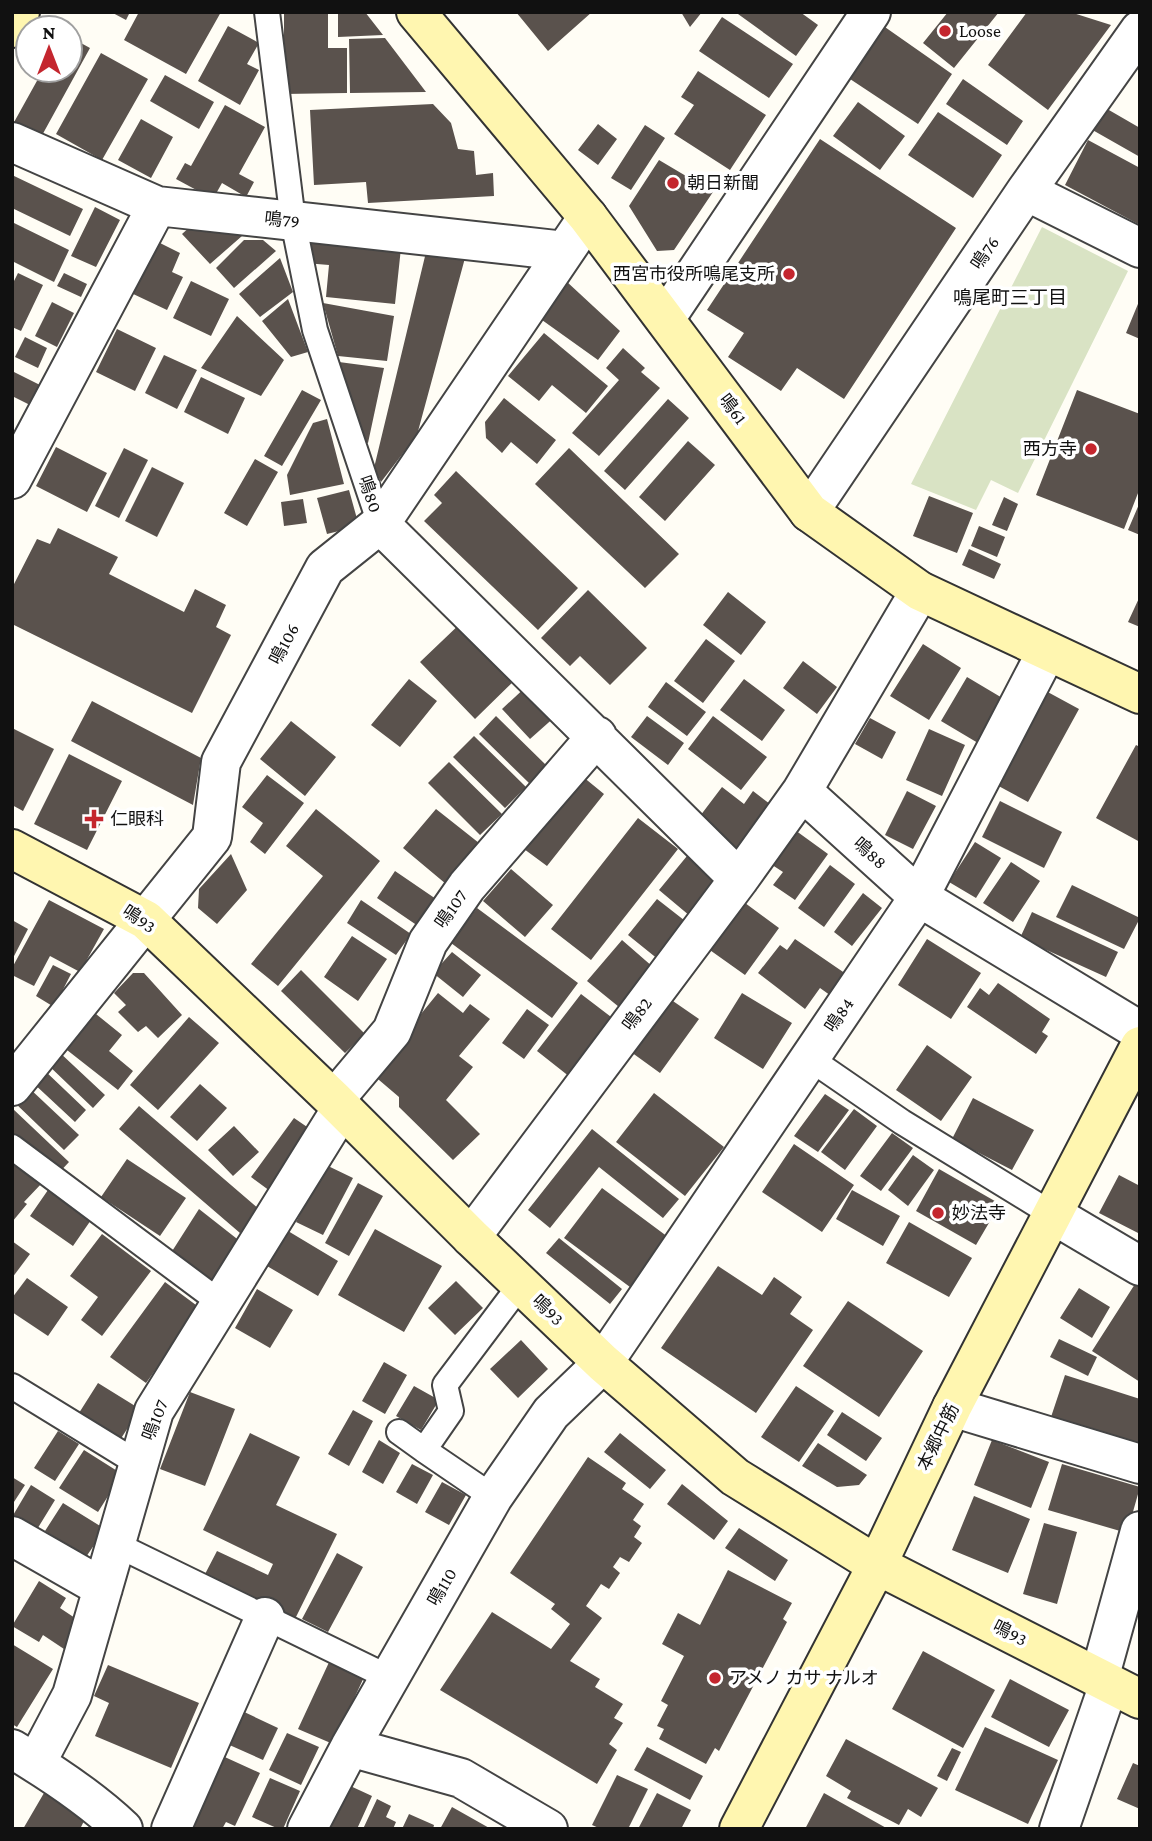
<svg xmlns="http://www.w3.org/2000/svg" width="1152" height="1841" viewBox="0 0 1152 1841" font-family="'Crimson Pro','Noto Sans JP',serif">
  <rect width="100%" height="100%" fill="#fffdf5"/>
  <path fill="#d9e3c4" d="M1042,227L1128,271L1018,493L991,480L976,510L911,484Z"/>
  <path fill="#5a524d" d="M111,12H130L126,20Z
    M139,12H221L186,74L124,40Z
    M284,12H328V48H347V93L284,94Z
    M338,12H365L383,35L338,37Z
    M516,12H592L548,51Z
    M681,12H702L690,27Z
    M739,12H800L818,25L796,56L738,14Z
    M948,12H999L954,68L923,43Z
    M1027,12H1070L1111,25L1048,110L988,65Z
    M722,17L793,64L769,98L699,51Z
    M882,25L952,74L918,124L847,77Z
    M228,26L259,43L247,64L259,70L240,105L198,81Z
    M70,37L90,48L40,139L13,124L43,70H70Z
    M385,38L426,92L350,93L349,39Z
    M101,53L148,79L102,160L56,134Z
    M698,71L766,115L730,170L674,134L694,105L681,97Z
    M165,75L214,102L199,129L150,101Z
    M963,79L1023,121L1007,145L946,104Z
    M858,102L905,136L880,170L833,136Z
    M433,104L451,123L458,149L474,151L476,175L493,173L494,196L368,203L366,182L314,185L310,110Z
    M225,105L265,127L239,174L254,182L246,197L222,183L213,199L176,179L185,163L191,166Z
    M1102,106L1140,128V157L1089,128Z
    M938,112L1002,155L973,198L908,155Z
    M141,119L173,137L151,178L118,160Z
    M598,124L617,139L598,165L578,150Z
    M645,125L665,138L631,190L611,178Z
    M820,139L956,228L844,399L797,368L781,391L728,357L744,333L707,310Z
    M1088,140L1140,168V225L1065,185Z
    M659,160L713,192L674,250L657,251L629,206Z
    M12,175L83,209L70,236L12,208Z
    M95,207L120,220L96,267L71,256Z
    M12,222L69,250L54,282L12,261Z
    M191,226L242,236L210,264L182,234Z
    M308,238L401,248L395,304L326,297L329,265L305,263Z
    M154,240L180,253L172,272L183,277L167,310L129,292Z
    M244,240H263L276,251L234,288L216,268Z
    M427,248L465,258L417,435L381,482L374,468Z
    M280,258L293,292L260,317L239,294Z
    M18,273L43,285L21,331L12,327V285Z
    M64,273L87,284L81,297L57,286Z
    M191,281L229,299L211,336L173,318Z
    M566,281L620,331L598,360L542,320Z
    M288,299L308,352L291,357L262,321Z
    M1140,299V339L1126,333Z
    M52,302L74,313L57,347L35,336Z
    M323,303L394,316L387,361L338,356Z
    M237,316L284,360L261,396L201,368Z
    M117,329L156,348L135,391L96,372Z
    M544,333L608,386L586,413L552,385L539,401L508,376Z
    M25,337L47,348L38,368L15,357Z
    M623,348L645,368L641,372L660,388L599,456L572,433L619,380L606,368Z
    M164,355L197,370L177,409L145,393Z
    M339,362L384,368L368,443L360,441Z
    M12,371L40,385L30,405L12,396Z
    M201,377L245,398L228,434L184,412Z
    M302,390L321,400L282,466L264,456Z
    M1077,390L1140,414V488L1124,529L1036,495Z
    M504,398L556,440L537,464L511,442L502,453L486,438L485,422Z
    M668,399L689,418L625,490L604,471Z
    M327,419L344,484L290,495L287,475L313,423Z
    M688,441L715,465L665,521L639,497Z
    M56,447L107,473L87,512L36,486Z
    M124,448L148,460L119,518L95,506Z
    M569,448L679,554L645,588L535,484Z
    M255,459L278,472L247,526L224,513Z
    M152,467L184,483L157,537L125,521Z
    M456,471L578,588L538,630L424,521L442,503L434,495Z
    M349,490L359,526L327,534L317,498Z
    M929,496L973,513L957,553L913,536Z
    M1004,497L1018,504L1007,531L992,525Z
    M303,499L307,523L284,526L281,502Z
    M1140,502V535L1128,530Z
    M979,526L1005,537L997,557L971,546Z
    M58,528L118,557L109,574L184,612L195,589L226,605L216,627L231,635L192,713L12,624V588L37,539L50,544Z
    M969,549L1001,564L994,579L962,565Z
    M588,590L647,648L610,685L580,656L570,666L541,638Z
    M728,592L766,622L741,655L703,625Z
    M1140,596V627L1128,622Z
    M464,620L519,676L475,719L420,662Z
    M706,639L735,661L703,703L674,681Z
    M923,644L961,668L929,720L890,696Z
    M803,661L837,687L817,714L783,688Z
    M967,677L1004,699L978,743L941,721Z
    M409,679L437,701L400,747L371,725Z
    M744,679L785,710L762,741L720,710Z
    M666,682L706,712L687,736L648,707Z
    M529,684L557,715L530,739L502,709Z
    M1044,690L1079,709L1028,802L993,783Z
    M92,701L201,758L193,805L71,741Z
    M496,716L546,765L529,783L479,734Z
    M647,716L684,743L668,765L631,737Z
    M713,716L767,757L741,790L688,749Z
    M870,718L896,732L882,759L855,744Z
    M291,721L336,757L305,796L260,759Z
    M12,728L54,749L23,811L12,805Z
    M929,729L965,745L942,796L906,780Z
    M474,736L526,787L505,808L453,757Z
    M1136,745L1140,747V842L1096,818Z
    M69,754L122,781L87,850L34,824Z
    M449,762L502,814L480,835L428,783Z
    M267,775L304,803L265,854L250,842L263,823L242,807Z
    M582,776L604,794L547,866L524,849Z
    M722,787L744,804L753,791L770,804L733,853L694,824Z
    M907,791L936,806L913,849L885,835Z
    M1000,801L1062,832L1044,868L982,837Z
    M316,809L380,861L278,986L251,964L323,876L286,846Z
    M436,809L479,843L446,884L403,848Z
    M638,818L678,849L591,960L551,929Z
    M788,825L828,854L795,900L773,885L783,872L763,859Z
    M975,842L1001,858L976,898L949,882Z
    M231,854L247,890L217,924L198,908L199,889Z
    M687,856L718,882L690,916L659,890Z
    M1011,862L1040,881L1013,922L983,903Z
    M830,865L855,884L824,927L798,908Z
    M511,869L553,905L525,937L483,901Z
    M395,871L436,899L418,926L377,898Z
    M1072,885L1140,918L1124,949L1056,917Z
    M863,893L882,908L852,946L834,932Z
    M657,899L689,924L659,960L628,935Z
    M49,900L104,929L80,972L50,956L34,986L12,975V968Z
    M361,900L411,934L396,955L347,923Z
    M741,900L779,928L745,975L707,948Z
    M477,908L578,983L552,1018L451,943Z
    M1032,912L1118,952L1106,977L1020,938Z
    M12,920L28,929L12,960Z
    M352,936L387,959L358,1001L324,977Z
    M795,939L849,976L834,998L820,988L805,1009L758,973L780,945L787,950Z
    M927,939L981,973L951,1019L898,985Z
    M622,940L653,967L619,1007L587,981Z
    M452,952L481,975L463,997L433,973Z
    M53,965L71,974L54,1007L36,996Z
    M301,970L365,1034L345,1053L281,991Z
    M133,973H144L182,1015L158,1038L146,1026L138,1032L118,1012L126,1005L114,993Z
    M998,983L1050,1019L1042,1032L1048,1036L1036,1054L967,1007L980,988L989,995Z
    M438,993L463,1013L470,1004L490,1019L459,1056L473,1067L446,1100L480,1134L453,1160L399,1107V1097L372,1074Z
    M742,993L792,1023L763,1069L714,1038Z
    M581,994L619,1023L575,1081L537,1051Z
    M670,999L699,1019L660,1073L631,1052Z
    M527,1009L549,1025L524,1059L502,1043Z
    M96,1014L122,1035L109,1051L133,1071L118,1090L67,1050Z
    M189,1017L219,1043L158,1110L130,1085Z
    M927,1045L972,1077L941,1121L896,1090Z
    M58,1051L105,1095L93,1108L46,1063Z
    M43,1069L86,1110L75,1122L31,1081Z
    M200,1084L227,1108L197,1141L170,1117Z
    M28,1087L79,1135L64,1150L14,1102Z
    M654,1093L724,1147L685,1196L616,1142Z
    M825,1094L849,1110L818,1152L794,1136Z
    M973,1098L1034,1130L1012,1170L952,1139Z
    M139,1106L260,1210L240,1233L119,1129Z
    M12,1108L69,1162L55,1177L12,1137Z
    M854,1109L877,1126L845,1170L821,1152Z
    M294,1118L313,1131L270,1191L251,1177Z
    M234,1126L259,1152L233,1176L208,1150Z
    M592,1129L679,1199L663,1218L599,1167L550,1228L528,1210Z
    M892,1133L913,1148L881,1191L860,1176Z
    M794,1144L854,1185L822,1232L762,1192Z
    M913,1155L934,1170L908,1206L888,1190Z
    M12,1158L42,1183L24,1202L27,1204L12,1222Z
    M127,1159L186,1198L160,1236L101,1197Z
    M326,1165L353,1178L323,1235L296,1222Z
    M939,1169L1000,1204L976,1245L916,1211Z
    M1119,1175L1140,1186V1234L1099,1213Z
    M358,1183L383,1196L349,1256L325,1243Z
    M602,1188L672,1240L634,1290L564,1238Z
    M48,1190L91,1220L73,1246L30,1216Z
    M852,1190L900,1216L883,1246L836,1219Z
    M199,1209L241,1242L214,1284L169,1256Z
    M909,1222L972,1258L949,1297L886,1263Z
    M375,1229L442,1266L404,1332L338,1295Z
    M288,1231L338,1261L318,1296L267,1266Z
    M102,1234L151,1271L102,1336L81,1320L98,1297L70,1276Z
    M559,1238L622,1289L610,1304L546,1253Z
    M12,1241L30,1254L12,1278Z
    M718,1266L762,1295L774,1277L802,1297L790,1314L813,1330L756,1413L661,1348Z
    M27,1278L68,1307L48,1336L12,1312V1298Z
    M456,1281L483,1308L455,1335L428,1308Z
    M165,1282L200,1308L146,1383L110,1357Z
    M1135,1284L1140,1287V1382L1092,1351Z
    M1079,1288L1110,1307L1092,1338L1060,1318Z
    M257,1289L293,1310L270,1348L235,1328Z
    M848,1301L923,1351L879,1417L803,1366Z
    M1059,1339L1097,1357L1088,1376L1050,1357Z
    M521,1340L548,1369L518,1398L490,1369Z
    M384,1362L407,1375L385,1414L362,1401Z
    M1065,1375L1140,1399V1445L1051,1417Z
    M98,1383L140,1409L120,1440L79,1413Z
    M414,1386L439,1400L421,1430L396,1416Z
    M796,1386L834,1411L799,1462L761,1437Z
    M190,1392L235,1409L205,1486L160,1469Z
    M353,1410L373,1421L349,1466L328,1454Z
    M842,1412L882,1438L866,1461L827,1435Z
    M58,1431L79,1444L55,1481L34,1468Z
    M250,1433L300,1457L276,1505L337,1534L295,1619L204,1576L217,1551L268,1575L273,1564L203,1530Z
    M620,1433L666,1470L650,1489L604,1452Z
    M379,1440L400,1453L383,1484L362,1472Z
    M992,1440L1049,1462L1031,1508L974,1485Z
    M818,1443L867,1475L859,1485L837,1487L802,1466Z
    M84,1450L122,1474L98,1512L59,1488Z
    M588,1457L626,1483L622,1489L644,1504L633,1520L641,1526L634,1537L642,1543L629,1562L620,1557L613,1567L620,1573L609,1589L601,1584L586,1606L602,1618L570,1661L600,1679L595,1687L623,1704L614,1718L623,1723L609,1744L617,1750L597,1784L440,1690L492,1612L551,1649L570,1624L551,1609L555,1604L510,1573Z
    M412,1464L433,1475L417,1504L396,1492Z
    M1062,1464L1140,1487L1127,1533L1048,1510Z
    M12,1477L25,1485L12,1505Z
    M442,1482L466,1495L449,1525L425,1512Z
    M682,1484L728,1521L714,1540L667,1504Z
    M31,1485L55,1500L36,1531L12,1517Z
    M974,1496L1030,1519L1008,1573L952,1550Z
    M63,1503L105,1529L86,1557L45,1531Z
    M1044,1523L1077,1532L1057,1604L1023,1594Z
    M739,1528L788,1560L775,1581L725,1548Z
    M337,1553L363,1567L328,1632L302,1619Z
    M728,1570L792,1603L783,1619L787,1622L719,1751L715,1748L706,1764L659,1739L664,1729L657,1726L668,1705L661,1701L684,1656L662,1644L678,1613L700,1625Z
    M39,1581L66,1598L60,1608L81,1622L64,1649L43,1635L39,1642L12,1626Z
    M12,1644L53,1669L17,1727L12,1724Z
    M923,1651L995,1690L963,1748L892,1709Z
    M331,1658L365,1675L333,1744L298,1729Z
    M108,1665L199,1703L171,1768L95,1736L109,1703L94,1696Z
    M1010,1679L1069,1710L1049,1747L991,1717Z
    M240,1710L278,1728L263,1760L225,1743Z
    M985,1727L1058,1760L1028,1824L955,1790Z
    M287,1733L319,1747L301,1785L269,1770Z
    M846,1739L938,1788L921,1817L908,1809L899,1825L847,1798L851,1791L826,1776Z
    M647,1747L703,1776L690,1800L634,1770Z
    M952,1748L961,1752L947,1781L937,1776Z
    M216,1753L260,1773L235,1826L226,1822L222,1829H181Z
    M1133,1763L1140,1766V1809L1117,1799Z
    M617,1775L648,1789L628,1829H601L592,1825Z
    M270,1778L300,1791L283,1829H279L252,1817Z
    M346,1784L372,1796L357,1829H325Z
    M44,1793L86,1817L80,1829H23Z
    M657,1793L691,1810L681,1829H638Z
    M824,1793L888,1829H805Z
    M377,1799L391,1806L386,1817L396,1822L393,1829H363Z
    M452,1807L491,1829H440Z
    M409,1814L434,1825L433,1829H402Z"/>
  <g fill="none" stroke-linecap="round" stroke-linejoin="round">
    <defs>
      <path id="lane" d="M267,12L293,221L315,330L380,524
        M809,1058L902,1122L1052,1214
        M12,1147L221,1303
        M12,1386L139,1464
        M399,1432L424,1450
        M493,1497L424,1450L451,1411L445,1385L521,1284
        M115,1544L390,1678"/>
      <path id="street" d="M12,142L157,206L565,251
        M1026,191L1140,248
        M665,319L871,12
        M12,479L157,206
        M809,512L1026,191L1140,30
        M380,524L739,879
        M920,591L802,791L919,897L1140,1031
        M12,1086L212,837L221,762L325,568L380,524L588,217
        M334,1100L392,1031L428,942L467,886L597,736
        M1052,1214L1140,1266
        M471,1237L739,879L802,791
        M952,1407L1140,1464
        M12,1536L103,1588
        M1099,1679L1140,1531
        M350,1747L461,1778L548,1829
        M12,1749C51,1772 90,1798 123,1829
        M36,1763L72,1695L154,1411L342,1108
        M171,1829L265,1617
        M307,1829L350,1747L493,1497L551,1413L603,1363L919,897L1047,651
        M1059,1829L1109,1684"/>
      <path id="secondary" d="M416,12L588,217L809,512L920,591L1140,694
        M12,28L20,12
        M12,849L146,920L334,1100L471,1237L603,1363L735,1477L877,1565L1140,1699
        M739,1829L877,1565L952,1407L1140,1046"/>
    </defs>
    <use href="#lane" stroke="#444" stroke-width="28"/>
    <use href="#street" stroke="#444" stroke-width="42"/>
    <use href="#secondary" stroke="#333" stroke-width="42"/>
    <use href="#lane" stroke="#fff" stroke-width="24"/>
    <use href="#street" stroke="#fff" stroke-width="38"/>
    <use href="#secondary" stroke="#fff6b0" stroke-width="38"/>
  </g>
  <g fill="#c4262e" stroke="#fff" stroke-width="2.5">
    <circle cx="945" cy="31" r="7"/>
    <circle cx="673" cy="183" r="7"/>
    <circle cx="789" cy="274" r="7"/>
    <circle cx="1091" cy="449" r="7"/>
    <path d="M90.5 808.5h7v7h7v7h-7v7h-7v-7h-7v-7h7z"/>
    <circle cx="938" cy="1213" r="7"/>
    <circle cx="715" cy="1678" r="7"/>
  </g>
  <g text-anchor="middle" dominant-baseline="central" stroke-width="7" stroke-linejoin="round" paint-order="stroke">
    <g font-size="18" fill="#111" stroke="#fff" text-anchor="start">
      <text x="959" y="31">Loose</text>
      <text x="687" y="183">朝日新聞</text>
      <text x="775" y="274" text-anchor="end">西宮市役所鳴尾支所</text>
      <text x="1077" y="449" text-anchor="end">西方寺</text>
      <text x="110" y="819">仁眼科</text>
      <text x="952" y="1213">妙法寺</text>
      <text x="729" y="1678">アメノ カサ ナルオ</text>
    </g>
    <g font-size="18" fill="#111" stroke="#fff">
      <text transform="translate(282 220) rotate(6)">鳴79</text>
      <text transform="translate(985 253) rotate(-56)">鳴76</text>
      <text transform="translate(733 409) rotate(53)">鳴61</text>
      <text transform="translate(370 494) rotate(71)">鳴80</text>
      <text transform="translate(284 644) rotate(-62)">鳴106</text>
      <text transform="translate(870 853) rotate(42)">鳴88</text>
      <text transform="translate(451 909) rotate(-55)">鳴107</text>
      <text transform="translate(139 919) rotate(34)">鳴93</text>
      <text transform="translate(637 1014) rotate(-53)">鳴82</text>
      <text transform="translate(839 1015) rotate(-56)">鳴84</text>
      <text transform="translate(548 1310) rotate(44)">鳴93</text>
      <text transform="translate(155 1420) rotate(-69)">鳴107</text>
      <text transform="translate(938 1437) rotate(-64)">本郷中筋</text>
      <text transform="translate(442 1587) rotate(-60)">鳴110</text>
      <text transform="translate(1010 1633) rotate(27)">鳴93</text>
    </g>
    <g font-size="19" fill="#111" stroke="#fff">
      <text x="1010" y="297">鳴尾町三丁目</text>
    </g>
  </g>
  <rect width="1152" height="1841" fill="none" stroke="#111111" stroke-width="28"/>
  <g transform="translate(49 49)"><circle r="33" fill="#ffffff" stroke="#a0a0a0" stroke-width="2"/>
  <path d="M0-5L12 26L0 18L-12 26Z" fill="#c4262e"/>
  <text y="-10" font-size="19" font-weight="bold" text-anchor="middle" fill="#111111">N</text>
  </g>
</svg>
